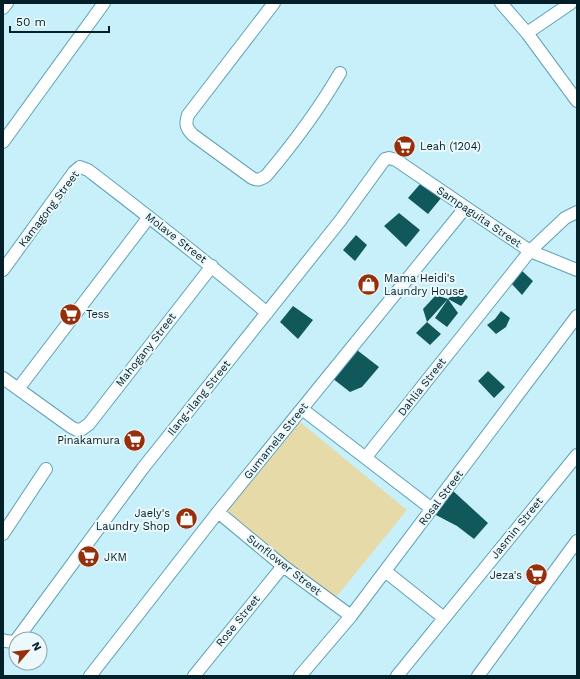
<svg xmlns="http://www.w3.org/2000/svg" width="580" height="679" viewBox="0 0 580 679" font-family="'Work Sans',sans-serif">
  <rect width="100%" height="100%" fill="#c8f0fb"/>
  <path fill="#e6dba8" d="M300,422L407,510L333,601L226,513Z"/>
  <path fill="#11585a" d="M421,183L442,197L428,214L408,198Z
    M399,213L420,230L406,247L384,226Z
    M356,235L367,245L355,261L343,250Z
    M521,270L533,281L522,295L510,282Z
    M459,289L468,297L461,306L448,299Z
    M436,295L448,299L427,322L423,309Z
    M448,299L458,313L447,327L435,318Z
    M293,306L313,320L298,339L280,322Z
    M501,311L510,318L506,327L496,334L487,325L495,319Z
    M427,322L441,334L430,345L416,333Z
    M357,350L379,367L362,387L350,392L332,378Z
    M488,371L505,387L494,398L478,381Z
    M452,490L488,523L474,539L457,526L434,514Z"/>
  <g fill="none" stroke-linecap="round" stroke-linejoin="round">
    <defs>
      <path id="street" d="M274,3L188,115C185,124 186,128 193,135L252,178C258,181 261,179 266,176C293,144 319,109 340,73
        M501,3L527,33L577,101
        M3,8L7,3
        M527,33L571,3
        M3,142L104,3
        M3,270L74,172L80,167L88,170C149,217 209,263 267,313
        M3,378L71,427L77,430L82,429L89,424L212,266
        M18,389L149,217
        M302,409L432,509
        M366,457L530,251L565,218L577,212
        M218,512L283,566L351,616
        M3,534L46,469
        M385,571L444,618
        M17,639L143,468L340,221L385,159L389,158L396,160L530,251L577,270
        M3,640L5,641L15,642L16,641
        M90,676L218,512L465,208
        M194,676L283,566
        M300,676L351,616L577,316
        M397,676L577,455
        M478,676L577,541"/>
    </defs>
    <use href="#street" stroke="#5ea1b4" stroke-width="14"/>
    <use href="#street" stroke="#fff" stroke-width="12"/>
  </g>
  <defs>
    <symbol id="supermarket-disc" viewBox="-11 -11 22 22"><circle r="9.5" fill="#962f0a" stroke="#ebf8fc"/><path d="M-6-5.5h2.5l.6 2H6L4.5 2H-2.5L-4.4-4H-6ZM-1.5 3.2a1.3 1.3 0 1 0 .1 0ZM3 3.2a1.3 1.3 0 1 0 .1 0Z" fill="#fff"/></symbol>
    <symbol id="shop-disc" viewBox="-11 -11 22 22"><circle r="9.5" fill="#962f0a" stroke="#ebf8fc"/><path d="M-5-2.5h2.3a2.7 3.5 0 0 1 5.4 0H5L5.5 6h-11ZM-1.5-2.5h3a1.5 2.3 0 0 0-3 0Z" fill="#fff"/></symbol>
  </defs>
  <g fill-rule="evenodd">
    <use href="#supermarket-disc" x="392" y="134" width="25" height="25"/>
    <use href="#shop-disc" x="356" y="272" width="25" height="25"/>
    <use href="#supermarket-disc" x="58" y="302" width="25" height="25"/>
    <use href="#supermarket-disc" x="122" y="428" width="25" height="25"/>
    <use href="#shop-disc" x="174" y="506" width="25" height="25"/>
    <use href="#supermarket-disc" x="76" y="544" width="25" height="25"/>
    <use href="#supermarket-disc" x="524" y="562" width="25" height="25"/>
  </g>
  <g text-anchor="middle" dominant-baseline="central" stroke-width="4" stroke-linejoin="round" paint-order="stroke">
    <g font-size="11" fill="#032028" stroke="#ebf8fc" text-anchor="start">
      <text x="420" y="146">Leah (1204)</text>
      <text x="384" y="278">Mama Heidi's<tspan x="384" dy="13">Laundry House</tspan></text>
      <text x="86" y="314">Tess</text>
      <text x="120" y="440" text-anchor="end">Pinakamura</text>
      <text x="170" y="513" text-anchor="end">Jaely's<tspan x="170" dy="13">Laundry Shop</tspan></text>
      <text x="104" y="557">JKM</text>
      <text x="522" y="575" text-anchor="end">Jeza's</text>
    </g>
    <g font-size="11" fill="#032028" stroke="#ebf8fc">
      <text transform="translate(49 209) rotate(-53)">Kamagong Street</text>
      <text transform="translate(479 217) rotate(34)">Sampaguita Street</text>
      <text transform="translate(176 238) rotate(38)">Molave Street</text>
      <text transform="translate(146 350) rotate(-52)">Mahogany Street</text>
      <text transform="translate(422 387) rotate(-52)">Dahlia Street</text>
      <text transform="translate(199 398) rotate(-51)">Ilang-ilang Street</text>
      <text transform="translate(276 441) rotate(-51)">Gumamela Street</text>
      <text transform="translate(441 498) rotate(-53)">Rosal Street</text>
      <text transform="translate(517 528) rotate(-51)">Jasmin Street</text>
      <text transform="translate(284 565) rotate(38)">Sunflower Street</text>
      <text transform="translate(238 621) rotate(-51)">Rose Street</text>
    </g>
  </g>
  <rect width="580" height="679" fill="none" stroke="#032028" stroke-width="8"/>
  <g transform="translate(28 651) rotate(62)"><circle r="19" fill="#ebf8fc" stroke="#8ea2a7"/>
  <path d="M0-3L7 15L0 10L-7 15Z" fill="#962f0a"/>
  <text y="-6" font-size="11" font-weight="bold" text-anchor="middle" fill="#032028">N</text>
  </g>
  <path d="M10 26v6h99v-6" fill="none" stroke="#032028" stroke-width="2"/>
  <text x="16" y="26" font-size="12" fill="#032028" stroke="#ebf8fc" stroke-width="3" paint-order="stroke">50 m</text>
</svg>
